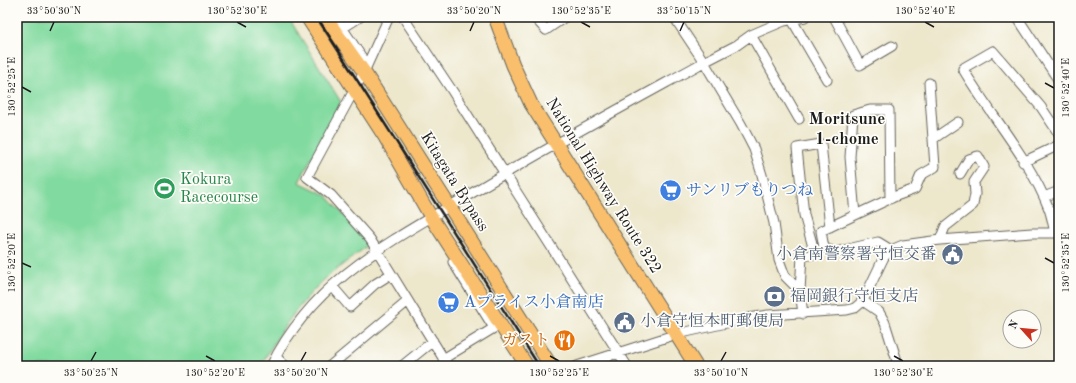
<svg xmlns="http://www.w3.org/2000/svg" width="1076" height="383" viewBox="0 0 1076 383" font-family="'Old Standard TT','Noto Serif JP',serif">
  <rect width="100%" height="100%" fill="#fdfcf7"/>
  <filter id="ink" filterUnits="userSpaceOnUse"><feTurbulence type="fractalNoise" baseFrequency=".025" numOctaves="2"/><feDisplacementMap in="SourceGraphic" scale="8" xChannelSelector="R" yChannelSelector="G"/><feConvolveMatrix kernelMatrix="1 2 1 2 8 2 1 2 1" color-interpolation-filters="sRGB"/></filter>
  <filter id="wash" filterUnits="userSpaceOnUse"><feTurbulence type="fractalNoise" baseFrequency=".012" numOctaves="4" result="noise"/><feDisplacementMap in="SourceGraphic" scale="16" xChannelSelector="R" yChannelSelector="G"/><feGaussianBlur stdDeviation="0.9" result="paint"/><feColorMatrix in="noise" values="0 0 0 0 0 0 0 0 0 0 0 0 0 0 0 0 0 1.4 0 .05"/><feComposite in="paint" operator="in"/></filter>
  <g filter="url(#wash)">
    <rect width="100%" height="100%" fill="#ede7cc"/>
    <path fill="#81da9f" stroke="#4e7b5e" d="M17,17H288L341,102L299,182L326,195L368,242L366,247C353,257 340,266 327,277C301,300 277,335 261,366H17Z"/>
  </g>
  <g filter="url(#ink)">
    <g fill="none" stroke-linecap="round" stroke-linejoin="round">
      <defs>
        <path id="minor" d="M335,17L367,65
          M389,17L364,72L307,177L331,195L370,239L448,366
          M403,17L453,92L627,366
          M534,17L546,30L565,17
          M674,17L704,62L741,124L754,149L762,175L774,223L779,260L785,276L800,291L803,314
          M834,17L860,65L892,46
          M1017,17L1059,81
          M792,20L827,80
          M343,28L360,17
          M751,35L799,119
          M933,139L958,122
          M1023,162L1059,145
          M1044,197L1059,191
          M855,215L850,157L853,115L870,110H889L890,199
          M1055,233C1053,225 1052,217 1049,209C1030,159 990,115 963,69L965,67L993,51L1041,107L1059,134
          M940,240L945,227L973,205L975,194L974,182L984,167L978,156L969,159L960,174
          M891,250L878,242L835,252L824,248L821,231L896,196L915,189L921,175L935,167L929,83
          M332,286L350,307L375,284L391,274
          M800,291L802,256L815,254L804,215L797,148L821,144L830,227
          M863,301L879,312L885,323L897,361L900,366
          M276,357L285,366
          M443,359L494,328L453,262L454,260
          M271,366C315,278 392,241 472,193C548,147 626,105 704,62L737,45L751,35L765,29L784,21L805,17
          M330,366L408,301
          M402,366L433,341
          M577,366L677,334L749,318L768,315L847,310L855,308L863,301L884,257L891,250L903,245L940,240L1032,233H1059"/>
        <path id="highway" d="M307,17L385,137L431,217L527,366
          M325,17L364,72L551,366
          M495,17L513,65L531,104L696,366"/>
      </defs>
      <use href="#minor" stroke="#65635a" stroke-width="11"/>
      <use href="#highway" stroke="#65635a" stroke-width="15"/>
      <use href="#minor" stroke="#fff" stroke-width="9"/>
      <use href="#highway" stroke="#f9bf6d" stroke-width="13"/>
      <path stroke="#1c1c1c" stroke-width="2.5" d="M317,17L539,366"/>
    </g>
  </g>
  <path fill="none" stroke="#1c1c1c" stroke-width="1.5" d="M237,22L246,27M581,22L590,27M925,22L934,27M50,31L54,22M470,31L474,22M680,31L684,22M1045,83L1054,88M22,87L31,92M1045,258L1054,263M22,263L31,267M206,356L215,361M550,356L559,361M894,356L903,361M91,361L96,352M301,361L306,352M721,361L726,352"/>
  <defs>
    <symbol id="stadium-disc" viewBox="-11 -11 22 22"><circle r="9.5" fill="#2e9e5b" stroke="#fdfcf7"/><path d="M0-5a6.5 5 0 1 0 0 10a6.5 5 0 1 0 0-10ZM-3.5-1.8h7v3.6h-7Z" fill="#fff"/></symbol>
    <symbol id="supermarket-disc" viewBox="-11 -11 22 22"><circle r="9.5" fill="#3f7fe0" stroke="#fdfcf7"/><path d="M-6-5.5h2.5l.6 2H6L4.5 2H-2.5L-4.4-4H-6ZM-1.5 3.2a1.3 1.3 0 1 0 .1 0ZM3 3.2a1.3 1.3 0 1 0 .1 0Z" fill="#fff"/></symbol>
    <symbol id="civic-disc" viewBox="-11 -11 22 22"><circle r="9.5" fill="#5c6f8a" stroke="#fdfcf7"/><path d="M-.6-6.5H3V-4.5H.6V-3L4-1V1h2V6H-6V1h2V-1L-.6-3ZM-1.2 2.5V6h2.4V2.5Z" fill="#fff"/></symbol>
    <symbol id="bank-disc" viewBox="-11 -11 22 22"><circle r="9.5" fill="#5c6f8a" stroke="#fdfcf7"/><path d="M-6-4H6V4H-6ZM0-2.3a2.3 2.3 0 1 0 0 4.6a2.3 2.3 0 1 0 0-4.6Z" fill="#fff"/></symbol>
    <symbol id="restaurant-disc" viewBox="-11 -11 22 22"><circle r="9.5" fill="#e8710a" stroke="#fdfcf7"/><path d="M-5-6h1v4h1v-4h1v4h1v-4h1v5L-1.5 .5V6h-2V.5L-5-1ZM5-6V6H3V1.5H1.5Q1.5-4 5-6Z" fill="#fff"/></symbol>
  </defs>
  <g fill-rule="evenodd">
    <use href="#stadium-disc" x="152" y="176" width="25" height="25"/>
    <use href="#supermarket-disc" x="658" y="178" width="25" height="25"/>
    <use href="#civic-disc" x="940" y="242" width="25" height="25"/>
    <use href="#bank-disc" x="762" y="284" width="25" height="25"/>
    <use href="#supermarket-disc" x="436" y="290" width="25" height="25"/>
    <use href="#civic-disc" x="612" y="310" width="25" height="25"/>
    <use href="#restaurant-disc" x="552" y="328" width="25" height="25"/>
  </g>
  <g text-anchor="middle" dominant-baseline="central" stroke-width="3.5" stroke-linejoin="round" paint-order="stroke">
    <g font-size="16" fill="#27864d" stroke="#fdfcf7" text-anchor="start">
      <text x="180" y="180">Kokura<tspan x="180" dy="18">Racecourse</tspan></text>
    </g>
    <g font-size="16" fill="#1c1c1c" stroke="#fdfcf7">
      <text transform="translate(454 182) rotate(58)">Kitagata Bypass</text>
      <text transform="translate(603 186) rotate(58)">National Highway Route 322</text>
    </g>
    <g font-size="16" fill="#366cbe" stroke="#fdfcf7" text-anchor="start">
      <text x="686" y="191">サンリブもりつね</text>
      <text x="464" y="303">Aプライス小倉南店</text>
    </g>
    <g font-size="16" fill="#4e5e75" stroke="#fdfcf7" text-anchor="start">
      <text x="936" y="255" text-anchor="end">小倉南警察署守恒交番</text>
      <text x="790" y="297">福岡銀行守恒支店</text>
      <text x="640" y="322">小倉守恒本町郵便局</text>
    </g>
    <g font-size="16" fill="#c56008" stroke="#fdfcf7" text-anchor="end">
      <text x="550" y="341">ガスト</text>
    </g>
    <g font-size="17" font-weight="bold" fill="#1c1c1c" stroke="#fdfcf7">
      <text x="847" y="119">Moritsune<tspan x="847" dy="20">1-chome</tspan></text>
    </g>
  </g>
  <rect width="1076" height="383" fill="none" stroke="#fdfcf7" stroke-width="44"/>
  <g transform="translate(1022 329) rotate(297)"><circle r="19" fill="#fdfcf7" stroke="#a3a29f"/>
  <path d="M0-3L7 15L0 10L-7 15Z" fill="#c8321e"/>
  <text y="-6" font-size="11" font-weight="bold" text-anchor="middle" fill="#1c1c1c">N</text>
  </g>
  <rect x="22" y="22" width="1032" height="339" fill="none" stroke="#1c1c1c" stroke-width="1.5"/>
  <g font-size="10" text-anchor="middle" fill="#1c1c1c">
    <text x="54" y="14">33°50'30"N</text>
    <text x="237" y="14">130°52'30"E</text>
    <text x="474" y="14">33°50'20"N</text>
    <text x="581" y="14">130°52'35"E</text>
    <text x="684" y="14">33°50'15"N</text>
    <text x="925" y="14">130°52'40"E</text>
    <text transform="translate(11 87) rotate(-90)" y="4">130°52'25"E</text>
    <text transform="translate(1065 88) rotate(-90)" y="4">130°52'40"E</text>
    <text transform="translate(11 263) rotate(-90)" y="4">130°52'20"E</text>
    <text transform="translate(1065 263) rotate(-90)" y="4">130°52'35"E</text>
    <text x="91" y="376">33°50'25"N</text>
    <text x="215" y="376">130°52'20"E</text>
    <text x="301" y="376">33°50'20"N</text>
    <text x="559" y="376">130°52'25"E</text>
    <text x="721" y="376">33°50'10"N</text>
    <text x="903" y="376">130°52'30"E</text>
  </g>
</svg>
